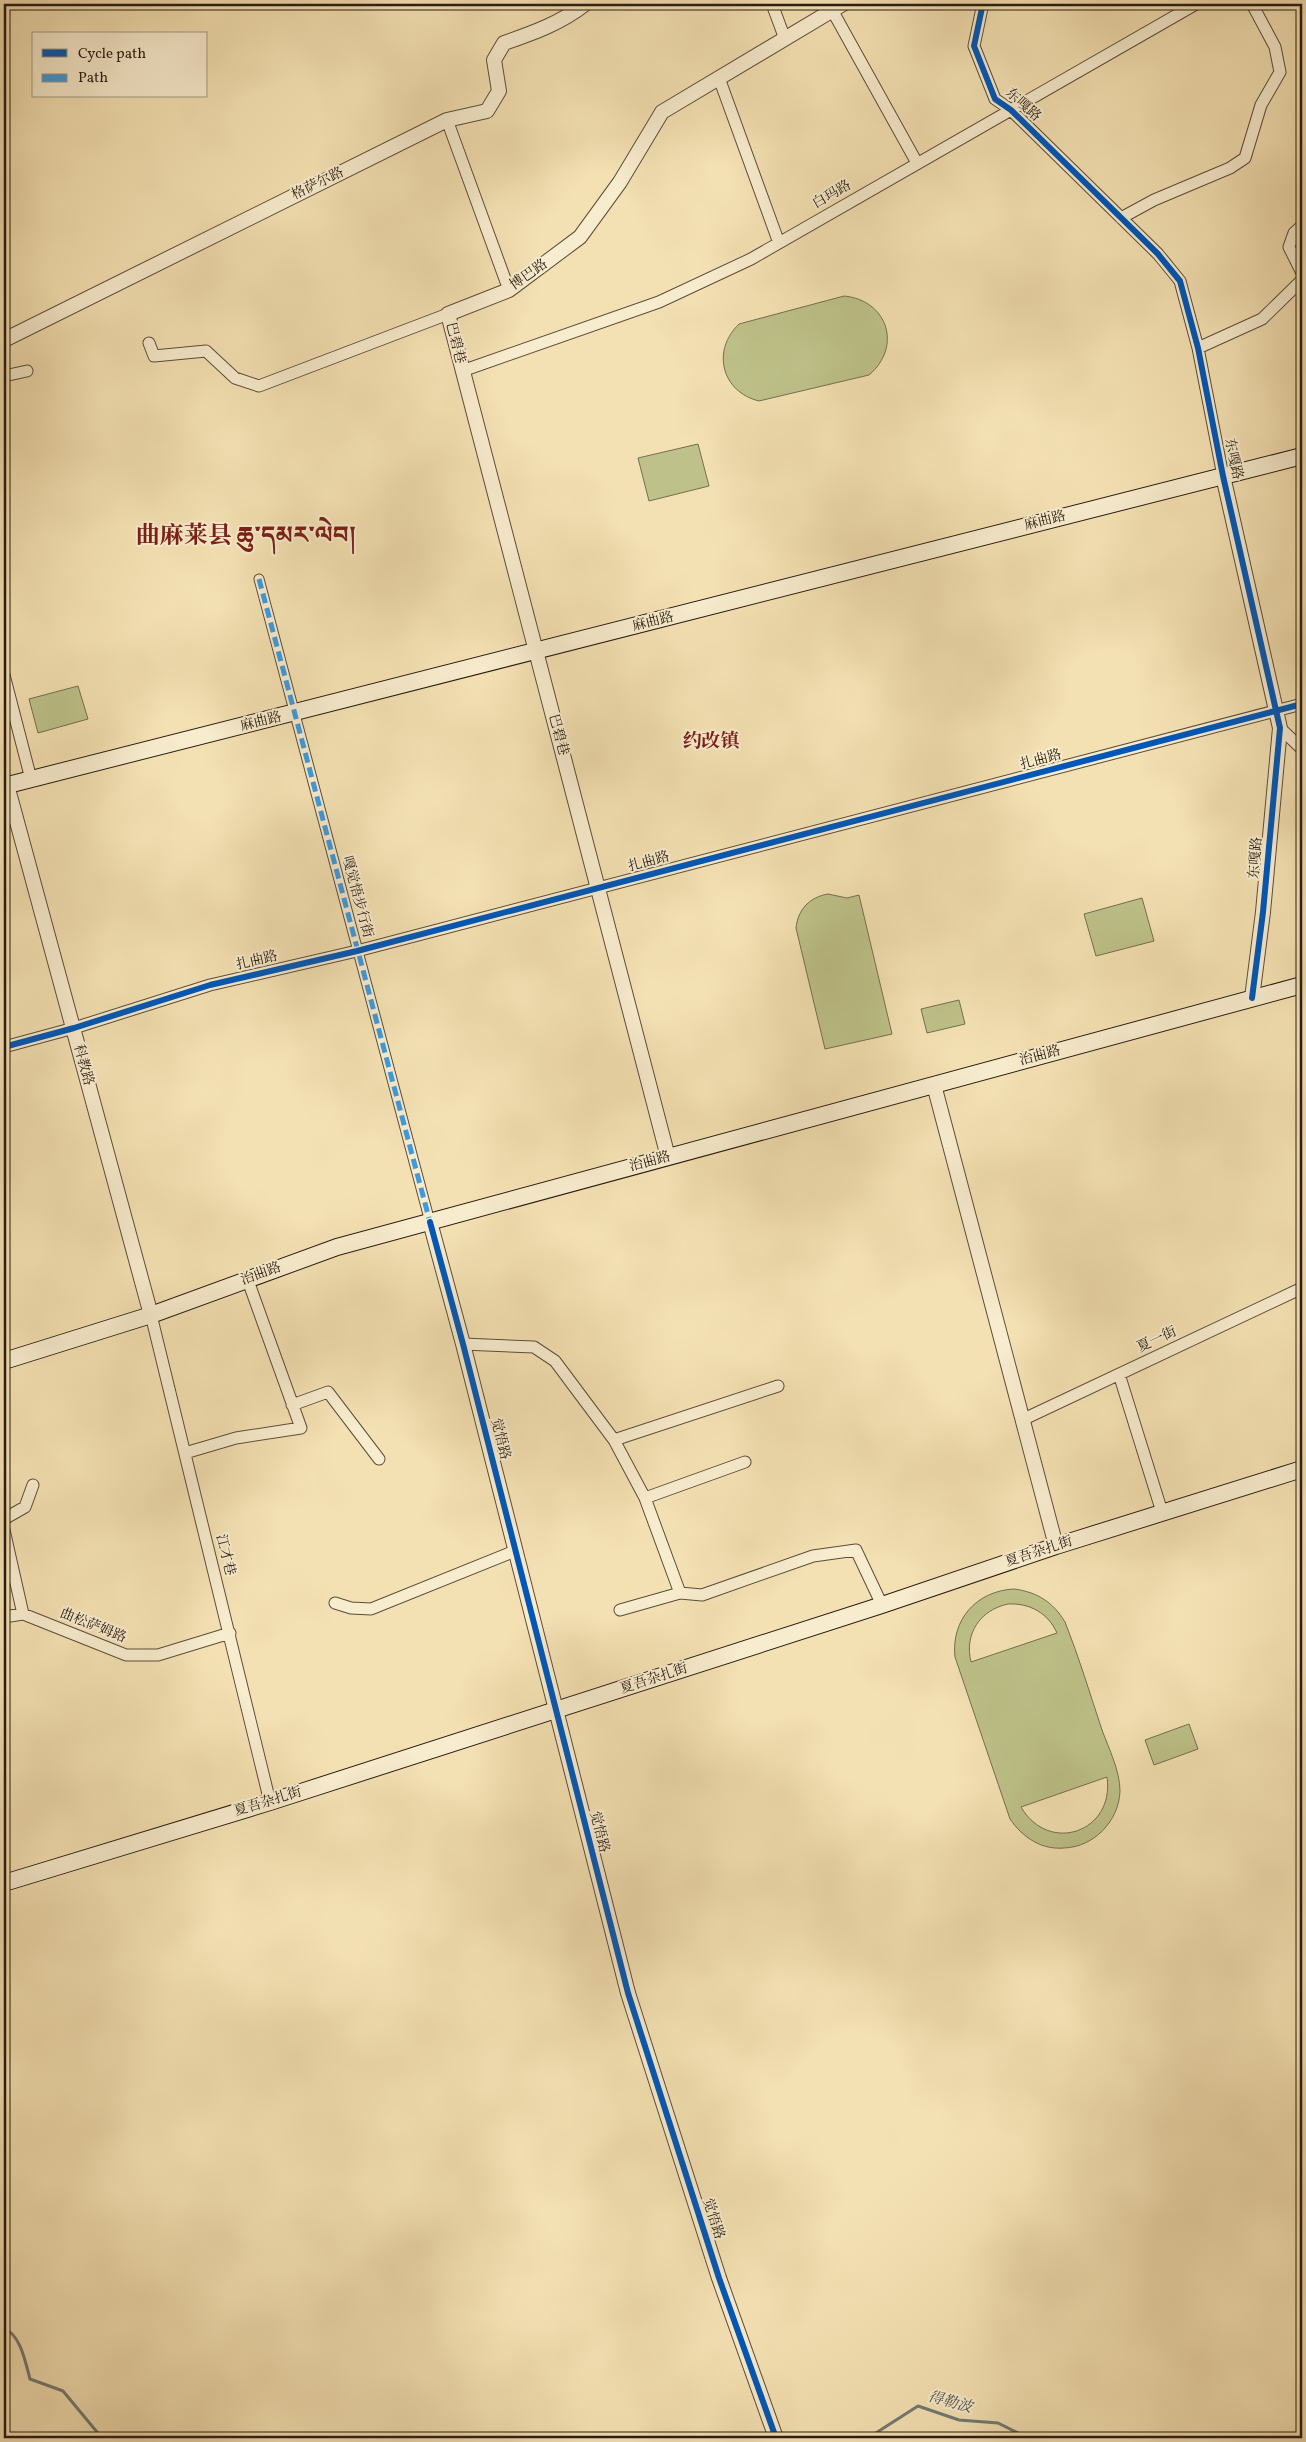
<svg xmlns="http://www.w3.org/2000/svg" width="1306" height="2442" viewBox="0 0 1306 2442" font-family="Vollkorn,'Noto Serif SC','Noto Serif Tibetan',serif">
  <rect width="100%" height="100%" fill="#f4e1b3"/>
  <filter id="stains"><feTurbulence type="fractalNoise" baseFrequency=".004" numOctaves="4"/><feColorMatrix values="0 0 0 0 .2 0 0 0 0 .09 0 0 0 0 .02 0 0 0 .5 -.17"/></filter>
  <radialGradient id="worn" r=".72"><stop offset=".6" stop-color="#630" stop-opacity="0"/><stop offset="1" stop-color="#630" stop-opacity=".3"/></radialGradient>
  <path fill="#bec28a" stroke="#746f4e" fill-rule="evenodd" d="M844,296C887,300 903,346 869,375L759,401C722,392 711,351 739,324Z
    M698,444L709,486L649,501L638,458Z
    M78,686L88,719L38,733L29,699Z
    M828,894L847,898L859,895L892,1034L825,1049L796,928C798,909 810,897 828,894Z
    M1142,898L1154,941L1096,956L1084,914Z
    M959,1000L965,1024L927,1033L921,1009Z
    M1014,1589C1037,1592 1053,1602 1065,1622C1079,1657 1090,1694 1102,1730C1109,1749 1120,1771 1120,1791C1119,1821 1094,1847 1064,1848C1042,1850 1023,1838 1010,1819L955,1657C951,1620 976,1591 1014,1589ZM1008,1604C1030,1603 1048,1613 1057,1633L971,1662C964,1634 980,1610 1008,1604ZM1107,1777C1115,1832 1049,1855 1021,1807Z
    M1189,1724L1198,1749L1154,1765L1145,1740Z"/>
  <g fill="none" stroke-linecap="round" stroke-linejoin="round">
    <path stroke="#717b75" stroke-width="3" d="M4,2328C21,2336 25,2361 30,2379L63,2391L102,2438
      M868,2438L918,2406L959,2420L998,2423L1026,2437L1033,2438"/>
    <defs>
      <path id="pedestrian" d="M259,579L430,1222"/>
      <path id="minor" d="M772,4L785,39
        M980,4L982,8L974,46L995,99L1011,110L1158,254L1180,281L1198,348L1223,476
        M832,10L917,163
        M719,78L779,243
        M447,120L509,290
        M1121,218L1154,200L1230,168L1245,158L1261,105L1280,72L1275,47L1252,4
        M1302,226L1294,233L1289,247L1302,273
        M149,343L154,356L206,351L235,378L259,386L448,314
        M1198,348L1262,319L1302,280
        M462,371L659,302L751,259L1196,4
        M4,376L27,371
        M4,675L31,779
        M1280,728L1302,749
        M4,1047L74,1028L210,985L357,951L1302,704
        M151,1315L270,1802
        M463,1344L534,1347L555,1361L614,1440L645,1498L680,1593L702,1595L813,1556L856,1550L882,1605
        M1119,1374L1162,1512
        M292,1405L328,1392L379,1459
        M1024,1419L1302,1288
        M614,1440L778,1386
        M185,1453L236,1438L301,1428L247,1278
        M645,1498L745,1462
        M4,1519L25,1507L33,1485
        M4,1530L23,1614
        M335,1603L351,1608L371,1609L515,1551
        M620,1610L680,1593
        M4,1617L23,1614L126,1655H158L230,1633"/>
      <path id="tertiary" d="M4,340L447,120L487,111L499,91L494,60L504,43C533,33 561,23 585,4
        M1223,476L1280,728L1263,912L1252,998
        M7,785L151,1315
        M934,1085L1056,1546
        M668,1157L448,314L509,290L580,237L620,182L662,112L843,4
        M430,1222L463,1344L628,1993L719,2278L776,2438"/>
      <path id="secondary" d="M4,786L1302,456
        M4,1361L151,1315L337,1247L1302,985
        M4,1883L270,1802L882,1605L1056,1546L1302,1469"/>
    </defs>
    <use href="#pedestrian" stroke="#5c4d3a" stroke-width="11"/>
    <use href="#minor" stroke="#5c4d3a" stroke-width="13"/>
    <use href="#tertiary" stroke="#5c4d3a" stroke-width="16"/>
    <use href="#secondary" stroke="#291c11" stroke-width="18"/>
    <use href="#pedestrian" stroke="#f8ecce" stroke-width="9"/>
    <use href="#minor" stroke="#f8ecce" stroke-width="11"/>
    <use href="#tertiary" stroke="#f8ecce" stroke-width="14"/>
    <use href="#secondary" stroke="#f8ecce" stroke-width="16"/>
    <path stroke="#3d9bde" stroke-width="5" stroke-dasharray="10 5" stroke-linecap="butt" d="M259,579L430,1222"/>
    <defs>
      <path id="cycleway" d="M980,4L982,8L974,46L995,99L1011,110L1158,254L1180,281L1198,348L1223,476L1280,728L1263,912L1252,998
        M4,1047L74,1028L210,985L357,951L1302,704
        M430,1222L463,1344L628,1993L719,2278L776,2438"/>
    </defs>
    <use href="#cycleway" stroke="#f8ecce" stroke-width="9"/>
    <use href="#cycleway" stroke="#0057b8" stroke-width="6"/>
  </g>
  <g text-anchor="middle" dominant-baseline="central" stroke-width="4" stroke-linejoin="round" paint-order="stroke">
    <g font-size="14" fill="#291c11" stroke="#f8ecce">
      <text transform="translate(1023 105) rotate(42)">东嘎路</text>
      <text transform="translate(318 184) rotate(-26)">格萨尔路</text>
      <text transform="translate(832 195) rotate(-30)">白玛路</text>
      <text transform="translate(529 275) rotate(-35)">博巴路</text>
      <text transform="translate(455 343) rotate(76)">巴碧巷</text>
      <text transform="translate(1233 459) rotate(78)">东嘎路</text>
      <text transform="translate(1045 521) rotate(-14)">麻曲路</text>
      <text transform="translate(653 622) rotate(-14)">麻曲路</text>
      <text transform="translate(261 722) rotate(-14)">麻曲路</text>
      <text transform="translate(558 735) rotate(75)">巴碧巷</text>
      <text transform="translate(1041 760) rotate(-15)">扎曲路</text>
      <text transform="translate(1256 858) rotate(-85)">东嘎路</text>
      <text transform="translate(649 862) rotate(-15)">扎曲路</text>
      <text transform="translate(357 897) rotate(75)">嘎觉悟步行街</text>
      <text transform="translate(257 961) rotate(-13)">扎曲路</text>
      <text transform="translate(1040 1056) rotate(-15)">治曲路</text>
      <text transform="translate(83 1065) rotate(75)">科教路</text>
      <text transform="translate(650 1162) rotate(-15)">治曲路</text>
      <text transform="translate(261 1274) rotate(-20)">治曲路</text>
      <text transform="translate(1157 1340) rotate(-25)">夏一街</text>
      <text transform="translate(500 1439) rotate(76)">觉悟路</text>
      <text transform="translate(1039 1552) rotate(-18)">夏吾杂扎街</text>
      <text transform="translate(225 1555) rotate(76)">江才巷</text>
      <text transform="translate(93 1626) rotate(22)">曲松萨姆路</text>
      <text transform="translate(654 1679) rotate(-18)">夏吾杂扎街</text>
      <text transform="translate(268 1802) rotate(-17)">夏吾杂扎街</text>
      <text transform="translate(599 1832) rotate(76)">觉悟路</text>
      <text transform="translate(713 2219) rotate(72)">觉悟路</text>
    </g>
    <g font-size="15" font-style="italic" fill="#53544b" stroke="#f8ecce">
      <text transform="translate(950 2403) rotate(15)">得勒波</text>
    </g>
    <g font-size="19" font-weight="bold" fill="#7a1f14" stroke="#f8ecce">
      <text x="711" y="742">约改镇</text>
    </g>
    <g font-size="24" font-weight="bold" fill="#7a1f14" stroke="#f8ecce">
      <text x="246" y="537">曲麻莱县 ཆུ་དམར་ལེབ།</text>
    </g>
  </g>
  <rect width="1306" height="2442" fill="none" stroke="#f4e1b3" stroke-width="20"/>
  <rect x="5" y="5" width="1296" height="2432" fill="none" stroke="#291c11" stroke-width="2.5"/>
  <rect x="10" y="10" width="1286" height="2422" fill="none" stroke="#291c11"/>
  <rect x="32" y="32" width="175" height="65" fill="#f8ecce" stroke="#a59982"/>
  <rect x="42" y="49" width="25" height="8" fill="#0057b8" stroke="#a59982"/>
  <text x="78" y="58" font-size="15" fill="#291c11">Cycle path</text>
  <rect x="42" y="74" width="25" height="8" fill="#3d9bde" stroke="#a59982"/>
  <text x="78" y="82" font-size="15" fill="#291c11">Path</text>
  <rect width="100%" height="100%" filter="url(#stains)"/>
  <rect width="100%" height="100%" fill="url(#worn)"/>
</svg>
